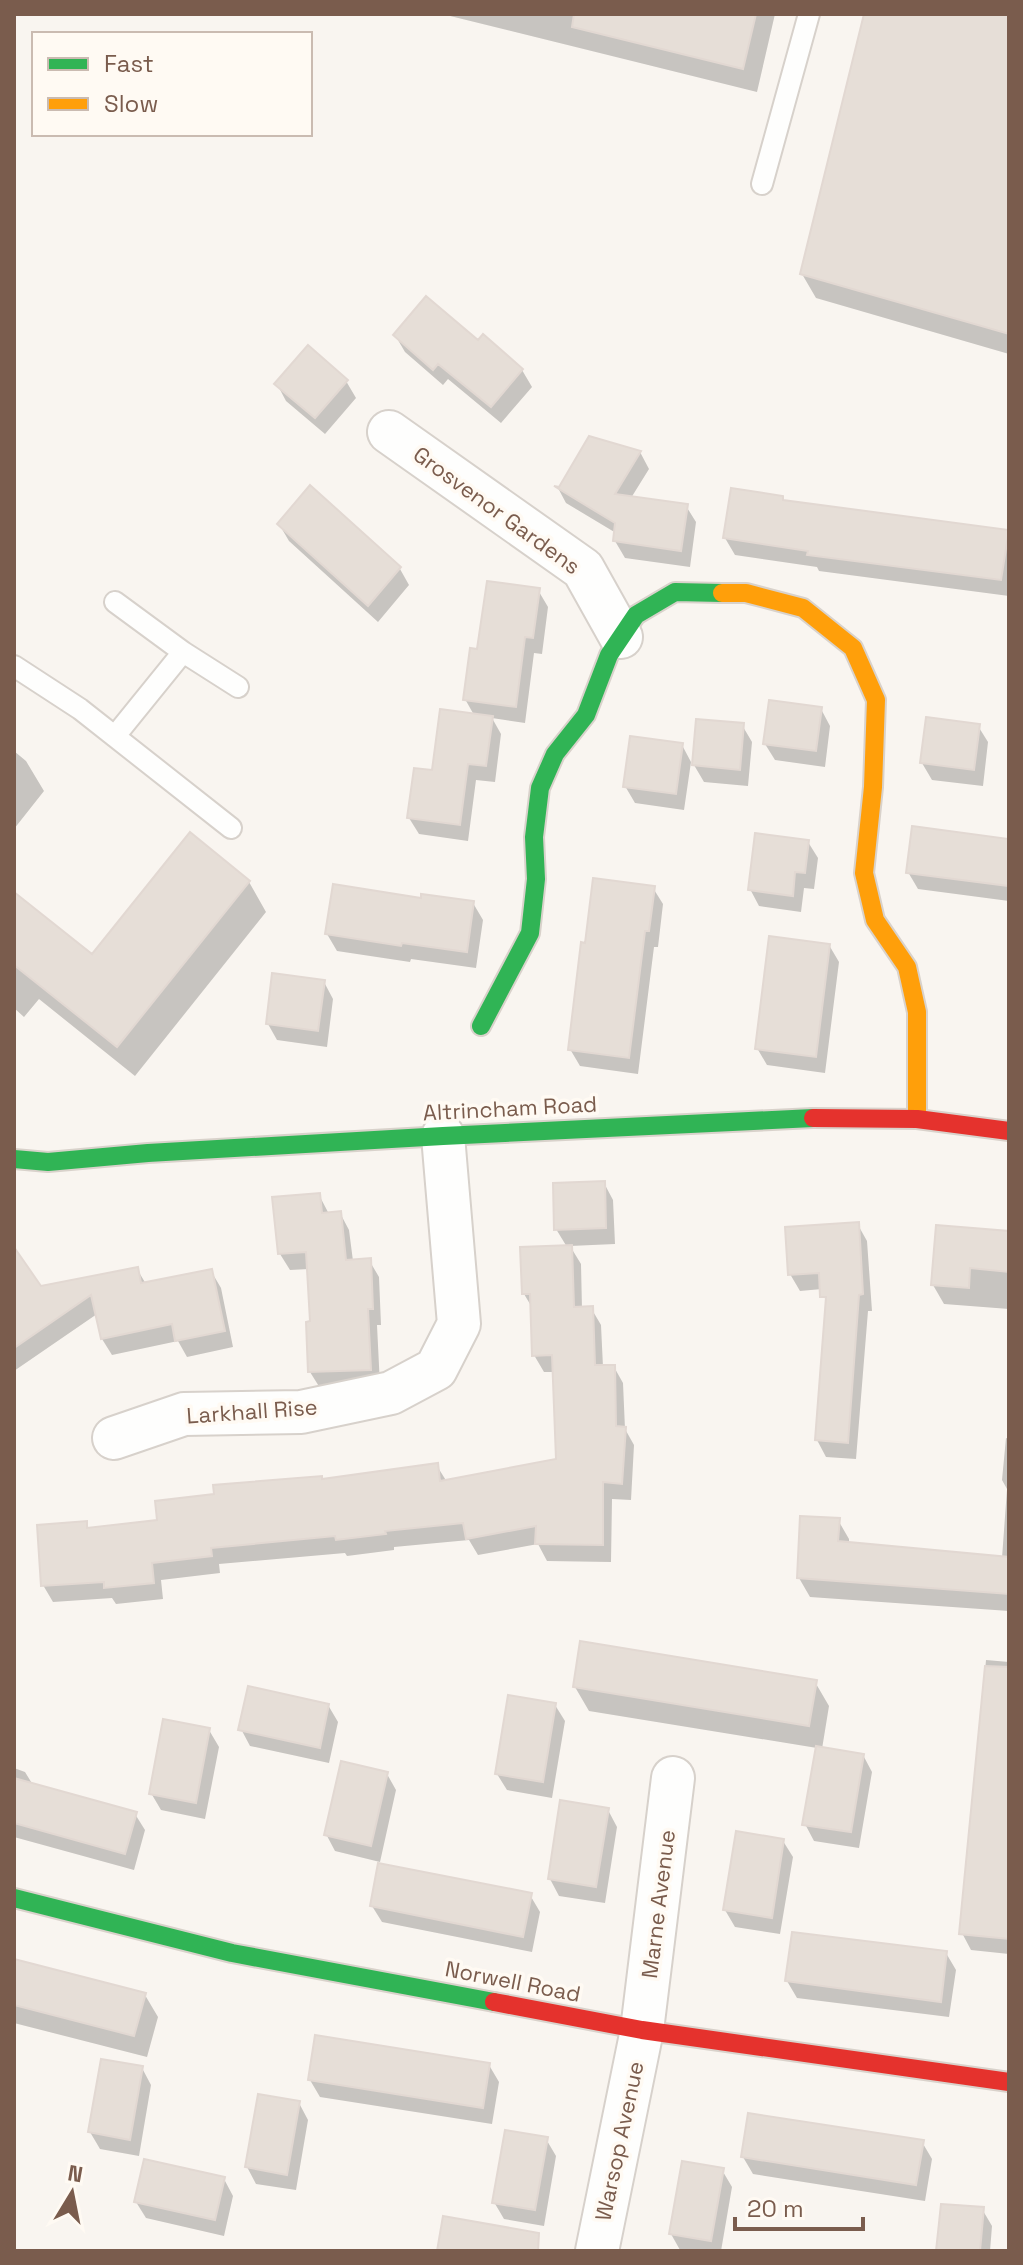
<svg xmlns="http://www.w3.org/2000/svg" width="1023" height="2265" viewBox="0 0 1023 2265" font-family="'Space Grotesk',sans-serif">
  <rect width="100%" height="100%" fill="#f9f5f0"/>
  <path fill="#0003" d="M442,14H775L757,92Z
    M866,14H1009V354L816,298L802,274Z
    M395,335L478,343L522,370L532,387L501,423L448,379L443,385L405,352Z
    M346,381L356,398L325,434L286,401L277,384Z
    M640,452L649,469L631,498L686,506L696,522L690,567L625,558L615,541L616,533L566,503L558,488Z
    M782,498L784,502L1007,532L1009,596L819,571L817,567L735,555L725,538Z
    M279,524L354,529L400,569L409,585L378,622L289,541Z
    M538,590L548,607L542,654L534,653L525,723L492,718L501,734L495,782L476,780L468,841L419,834L409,818L434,773L474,715L465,699L479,652Z
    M821,709L830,726L825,767L775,760L765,744Z
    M742,725L752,742L748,786L704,782L694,765Z
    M978,726L988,742L983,786L932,780L922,763Z
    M682,745L691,762L684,810L635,803L625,786Z
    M14,751L26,761L44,791L14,829Z
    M1009,841V901L918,889L908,872Z
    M808,842L818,858L814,889L804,888L801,912L759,906L750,889Z
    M249,882L266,912L135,1076L39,999L24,1017L14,1008V895L93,957Z
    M653,888L663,904L658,947H654L638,1074L580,1066L570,1049L586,945Z
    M422,901L473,903L483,920L476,968L411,959L410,962L337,951L327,934Z
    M829,945L839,962L825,1073L767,1065L757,1048Z
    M324,982L333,999L327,1047L277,1040L268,1024Z
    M604,1183L613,1200L615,1244L570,1246L581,1264L582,1309L591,1308L601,1325L603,1367H614L623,1383L625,1429L634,1445L631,1500L612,1499L611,1562L547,1561L538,1544L478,1555L469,1540L394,1547V1550L347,1556L345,1553L219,1564L220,1573L161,1580L163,1599L116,1604L112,1598L53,1602L43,1585L86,1523L90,1530L159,1522L323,1481L437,1466L447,1482L558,1461L554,1372H544L534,1355L533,1309L524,1294L567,1247L556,1229Z
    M319,1195L329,1214L340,1213L349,1230L353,1261L369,1260L379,1277L381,1325H377L380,1386L320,1388L310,1372L312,1323L309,1269L290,1270L280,1254Z
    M858,1225L867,1241L872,1311H868L856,1459L826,1457L817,1440L827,1305L822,1289L800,1291L790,1274Z
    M1009,1233V1309L944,1304L933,1285Z
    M137,1269L146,1284L211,1271L221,1288L233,1347L187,1357L178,1341L112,1355L102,1339L97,1314L14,1371V1290L40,1288Z
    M1006,1438L1009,1439V1611L810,1597L799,1578L838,1520L849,1539V1544L1002,1558L1007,1489L1002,1480Z
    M986,1660L1009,1662V1954L971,1950L962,1933Z
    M815,1682L829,1706L822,1749L863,1755L872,1772L859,1848L814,1841L805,1824L817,1748L589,1711L575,1687Z
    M328,1705L338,1722L329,1763L250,1746L241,1729Z
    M555,1705L565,1721L552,1798L507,1790L497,1774Z
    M209,1730L219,1747L205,1819L161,1810L151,1793Z
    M14,1768L25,1772L33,1785L135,1814L145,1830L134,1870L14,1837Z
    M387,1774L396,1790L380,1862L335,1851L326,1834Z
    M608,1810L617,1827L605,1903L559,1896L550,1879Z
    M783,1841L793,1857L780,1934L735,1927L725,1910Z
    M530,1895L540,1912L532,1952L382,1922L372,1906Z
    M946,1953L956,1970L949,2017L797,1998L787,1981Z
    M14,1961L145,1995L158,2017L147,2057L14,2023Z
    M489,2065L499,2082L492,2124L320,2097L310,2080Z
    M142,2068L151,2085L139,2156L100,2149L90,2132Z
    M299,2103L308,2120L296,2190L256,2184L247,2167Z
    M546,2139L556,2156L544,2226L504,2219L494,2202Z
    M922,2142L932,2159L925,2201L753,2174L743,2157Z
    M722,2170L732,2187L721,2251L680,2250L671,2234Z
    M224,2179L233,2196L224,2236L146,2218L136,2202Z
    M982,2209L992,2226L990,2251H939Z"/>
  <path fill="#e6ded7" stroke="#e2d8d2" stroke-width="2" d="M574,14H756L743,69L572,27Z
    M864,14H1009V334L800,274Z
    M426,296L478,340L483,334L523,369L491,407L438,364L433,370L393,335Z
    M308,345L348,380L315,418L274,384Z
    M589,436L641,451L615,494L688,504L681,551L613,541L615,523L554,486L559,487Z
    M310,485L401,567L368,606L277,524Z
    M731,488L783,496V500L1009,530L1001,580L807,555L808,551L723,538Z
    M487,581L540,588L533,638L525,637L516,707L463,700L470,648L477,649Z
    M769,700L822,707L816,751L763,744Z
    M440,709L493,716L486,766L468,764L460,825L407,818L414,768L432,770Z
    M926,717L980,724L974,770L920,763Z
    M696,719L744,723L740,770L692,765Z
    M630,736L683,743L676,794L623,787Z
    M912,826L1009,839V886L906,873Z
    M190,832L250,881L117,1047L14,965V892L92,954Z
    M755,833L809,840L805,873L795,872L793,896L748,890Z
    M593,878L655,886L649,931H645L629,1058L568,1050L581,942L585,943Z
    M333,884L421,898V894L474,901L467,952L402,943L401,946L325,934Z
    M769,936L830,944L816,1057L755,1049Z
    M272,973L325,980L318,1031L266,1024Z
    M605,1181L606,1228L554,1230L553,1183Z
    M320,1193L322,1213L341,1211L346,1260L371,1258L373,1309H368L371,1370L308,1372L306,1322L310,1321L306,1252L278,1254L272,1197Z
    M859,1222L863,1294L859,1295L848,1443L815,1440L826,1297H820L819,1273L788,1275L785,1227Z
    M936,1225L1009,1231V1272L970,1268L969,1288L931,1285Z
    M572,1245L574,1307L593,1306L595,1365H615L616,1426L626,1427L622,1484L603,1482V1545L535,1544L536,1526L466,1539L463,1523L385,1531L386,1534L336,1540L335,1536L211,1548L212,1556L152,1563L154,1583L104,1588V1582L41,1586L37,1525L87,1521V1528L157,1520L155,1501L214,1494L213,1485L322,1476V1479L438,1463L440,1481L556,1459L552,1355L532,1356L530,1294H522L520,1247Z
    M14,1247L41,1286L138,1267L141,1283L212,1269L225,1331L175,1341L172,1324L101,1339L91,1295L14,1348Z
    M800,1516L840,1518L838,1541L1009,1557V1594L797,1578Z
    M580,1641L817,1680L809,1726L573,1687Z
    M985,1666L1009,1667V1939L959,1934Z
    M248,1686L329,1704L320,1748L238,1730Z
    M508,1695L556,1703L543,1782L495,1774Z
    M163,1719L210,1728L196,1803L149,1794Z
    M816,1746L864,1754L851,1832L802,1825Z
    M341,1761L388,1772L371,1846L324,1835Z
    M14,1778L137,1812L125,1854L14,1823Z
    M560,1800L609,1808L596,1887L548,1879Z
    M736,1831L784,1839L772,1918L723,1910Z
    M378,1863L532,1893L523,1937L370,1906Z
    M792,1932L947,1951L941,2002L785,1981Z
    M14,1959L146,1993L134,2036L14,2005Z
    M315,2035L490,2063L483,2108L308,2080Z
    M101,2059L143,2066L130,2140L88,2132Z
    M258,2094L300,2101L287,2175L245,2167Z
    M748,2113L924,2140L916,2185L741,2157Z
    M505,2130L548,2137L535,2210L492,2203Z
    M144,2159L225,2177L215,2220L134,2202Z
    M682,2161L724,2168L711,2241L669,2234Z
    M941,2204L984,2207L980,2251H936Z
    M443,2216L539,2233L538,2251H437Z"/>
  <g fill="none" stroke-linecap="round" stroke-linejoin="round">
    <defs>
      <path id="lane" d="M762,184L809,14
        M183,652L238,687
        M14,666L80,709L231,828
        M115,736L183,652L115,602"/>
      <path id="street" d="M389,432L583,569L621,637
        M114,1438L184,1414L301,1412L391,1393L436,1369L459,1324L443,1136
        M597,2251L642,2030L673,1778"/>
      <path id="fast" d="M481,1026L530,933L536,879L534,837L540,788L555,754L586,715L609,655L636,615L675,592L722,593
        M14,1159L48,1162L148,1153L443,1136L813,1118
        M14,1898L232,1953L494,2002"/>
      <path id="slow" d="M722,593H746L803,608L853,648L876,700L873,787L864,873L875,920L907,967L917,1012V1119"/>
      <path id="jam" d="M813,1118L917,1119L1009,1131
        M494,2002L642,2030L1009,2082"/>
    </defs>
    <use href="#lane" stroke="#d7d1cb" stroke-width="24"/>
    <use href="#street" stroke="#d7d1cb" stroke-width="46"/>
    <use href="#fast" stroke="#d9d2cb" stroke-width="22"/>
    <use href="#slow" stroke="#d9d2cb" stroke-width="22"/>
    <use href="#jam" stroke="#d9d2cb" stroke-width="22"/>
    <use href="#lane" stroke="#fefefd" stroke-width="20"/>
    <use href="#street" stroke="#fefefd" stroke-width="42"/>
    <use href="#fast" stroke="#30b455" stroke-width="18"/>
    <use href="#slow" stroke="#ff9f0a" stroke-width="18"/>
    <use href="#jam" stroke="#e5322d" stroke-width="18"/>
  </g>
  <g text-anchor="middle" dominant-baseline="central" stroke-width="7" stroke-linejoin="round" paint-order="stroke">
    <g font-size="22" fill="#7a5c4d" stroke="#fffaf3">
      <text transform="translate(497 510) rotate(36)">Grosvenor Gardens</text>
      <text transform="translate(510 1108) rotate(-3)">Altrincham Road</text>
      <text transform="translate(252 1411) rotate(-4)">Larkhall Rise</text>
      <text transform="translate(658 1904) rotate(-83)">Marne Avenue</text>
      <text transform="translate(513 1981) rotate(11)">Norwell Road</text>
      <text transform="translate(619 2141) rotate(-78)">Warsop Avenue</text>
    </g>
  </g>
  <rect width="1023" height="2265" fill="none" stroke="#7a5c4d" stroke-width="32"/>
  <rect x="32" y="32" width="280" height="104" fill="#fffaf3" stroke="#cabbb1" stroke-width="2"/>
  <rect x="48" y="58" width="40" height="12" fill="#30b455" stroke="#cabbb1" stroke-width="2"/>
  <text x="104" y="72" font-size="24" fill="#7a5c4d">Fast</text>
  <rect x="48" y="98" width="40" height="12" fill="#ff9f0a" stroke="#cabbb1" stroke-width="2"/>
  <text x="104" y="112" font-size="24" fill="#7a5c4d">Slow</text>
  <g transform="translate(72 2193) rotate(10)" stroke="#fffaf3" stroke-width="6" paint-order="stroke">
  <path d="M0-6L14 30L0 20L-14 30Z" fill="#7a5c4d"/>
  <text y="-12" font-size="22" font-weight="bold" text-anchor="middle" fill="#7a5c4d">N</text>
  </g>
  <path d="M735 2217v12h128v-12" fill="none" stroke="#7a5c4d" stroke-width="4"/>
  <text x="747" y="2217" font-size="24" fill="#7a5c4d" stroke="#fffaf3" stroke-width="6" paint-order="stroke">20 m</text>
</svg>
